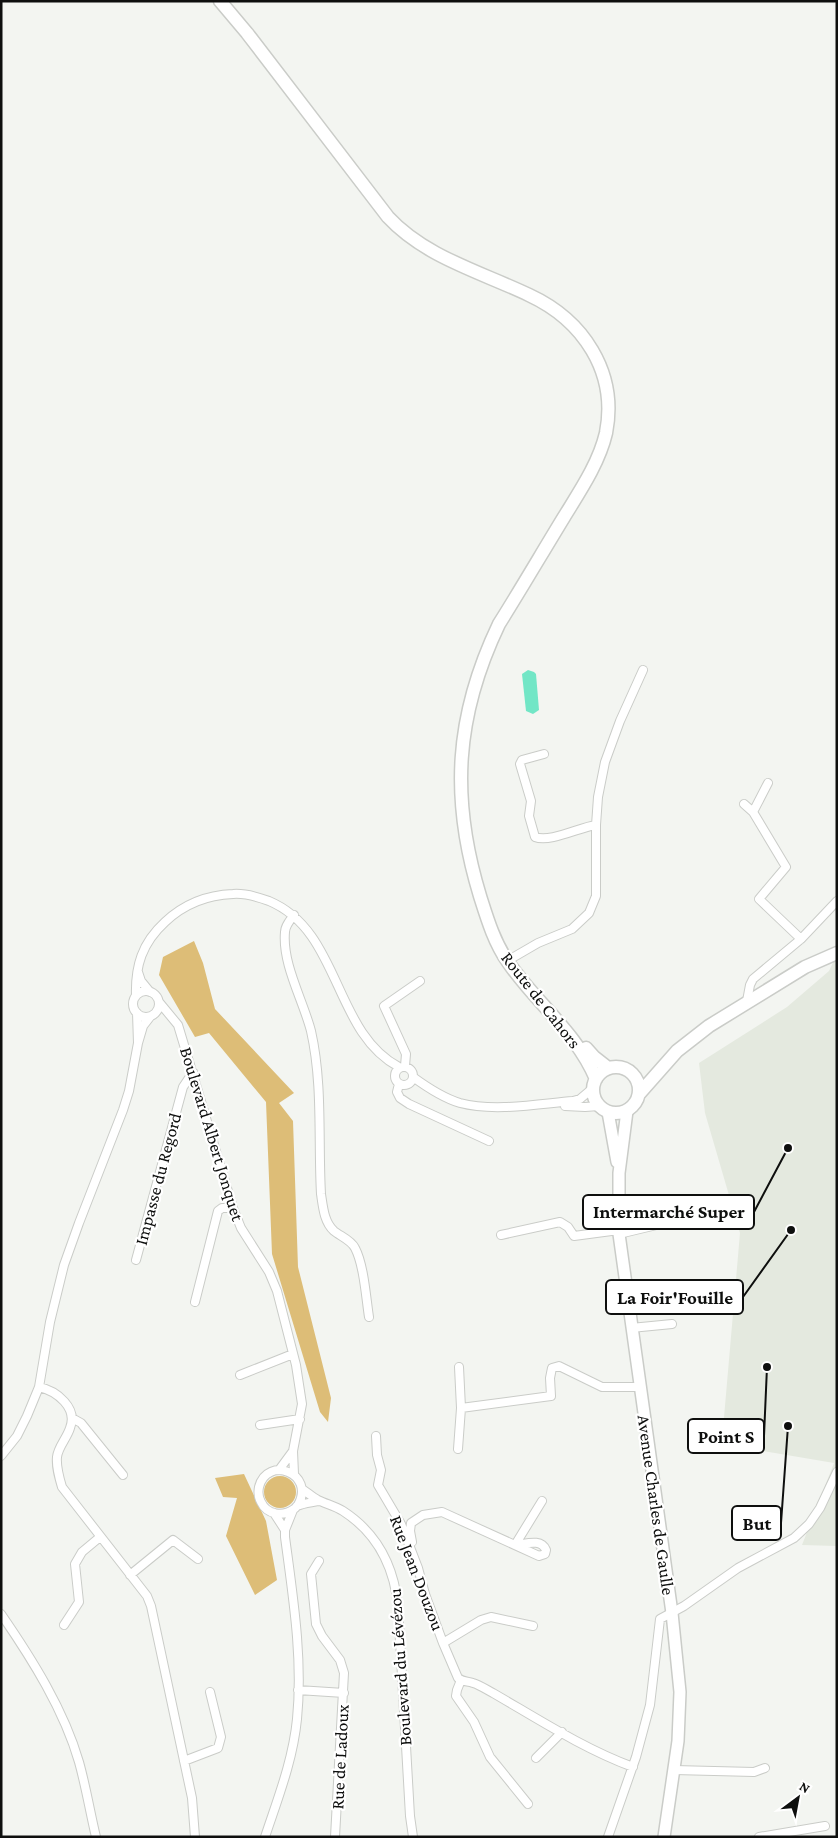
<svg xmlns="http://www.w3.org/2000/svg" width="838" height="1838" viewBox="0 0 838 1838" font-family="'Crimson Pro',serif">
  <rect width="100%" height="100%" fill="#f3f5f1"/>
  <path fill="#e4e9df" d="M837,954V1546L802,1545L834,1463L763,1451L723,1429L740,1233L705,1113L699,1063L787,1007L829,971Z"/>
  <path fill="#ddbd77" d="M194,941L203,963L215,1009L294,1093L279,1103L293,1121L298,1267L331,1398L328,1422L320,1412L272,1254L266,1102L209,1033L195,1037L159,975L163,957Z
    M244,1474L266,1521L277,1580L255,1595L226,1536L237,1498L223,1497L215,1478Z
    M264 1492a16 16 0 1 1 32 0a16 16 0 1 1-32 0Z"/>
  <path fill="#72e6c6" d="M528,670L534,672L536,674L539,710L533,714L526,711L522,674Z"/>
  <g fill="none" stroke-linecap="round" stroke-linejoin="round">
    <defs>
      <path id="minor" d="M544,754L522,760L520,764L531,801L529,816L535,837C550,843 580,827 596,825
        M768,783L753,812L786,867L759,899L801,939
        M744,804L753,812
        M294,915C290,920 285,926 285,932C282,964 303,1000 311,1031C323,1084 318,1141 321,1194C323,1207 324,1222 334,1231C340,1236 351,1240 355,1248C364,1265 366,1298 369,1317
        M507,961L538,943L572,929L589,913L596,896V825L598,797L605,762L620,721L643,670
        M138,972L141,981L150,992
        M133 1004a13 13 0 1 1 26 0a13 13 0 1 1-26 0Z
        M136,996C135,966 142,943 165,922C184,904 206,895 233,894C245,893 258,897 269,901C341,931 333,1032 399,1067
        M747,1001L750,985L753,979L801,939L837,901
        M159,1002L178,1025L233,1208L241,1228L269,1272L277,1291L296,1365L302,1404L293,1451L294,1474
        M137,1013L138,1043L143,1026L150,1017
        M405,1066L406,1054L384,1006L420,981
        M395 1076a9 9 0 1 1 18 0a9 9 0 1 1-18 0Z
        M413,1077C428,1088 443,1098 460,1103C494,1112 538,1104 573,1101L580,1099L593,1088
        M399,1084L397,1092L400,1098L409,1104L489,1141
        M565,1106L585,1107L599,1106
        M619,1234L694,1216
        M501,1235L560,1222L568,1227L574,1236L619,1230
        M136,1260L183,1087L193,1072
        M195,1302L218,1211L222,1208H233
        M631,1328L672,1324
        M459,1367L461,1408L551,1396L550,1378L552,1368L559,1366L602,1387H639
        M240,1375L293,1354
        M39,1387C57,1391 78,1408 70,1428C67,1438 58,1447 57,1457C56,1467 59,1477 62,1487L147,1596L151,1606L192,1798L195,1837
        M72,1418L81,1423L123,1475
        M260,1425L300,1419
        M376,1436L377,1455L381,1470L378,1485L401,1524L418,1568L425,1594L443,1643L458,1678C463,1682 467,1681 473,1683C480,1685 487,1690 493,1693C538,1719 584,1749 633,1767
        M458,1449L461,1408
        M1,1456L17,1436L27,1416L39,1387L50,1322L64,1265L79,1223L123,1110L129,1091L138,1043
        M279,1470L293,1451
        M302,1489C307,1492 312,1497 318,1500C326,1504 335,1506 343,1511C377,1533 394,1567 398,1606L410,1816L413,1837
        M298,1505C316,1473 267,1455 259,1487C258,1492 258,1497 261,1502C267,1515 283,1517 294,1509C298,1506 295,1506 300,1505C306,1503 313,1502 319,1501
        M274,1513L285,1530
        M412,1542L410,1531L411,1523L423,1515L442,1512L539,1556L545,1554L546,1550C541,1538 526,1544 515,1545
        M515,1545L542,1501
        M319,1561L311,1574L316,1624L322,1636L340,1660L344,1673L335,1837
        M130,1575L173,1540L198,1559
        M1,1614C32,1659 64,1710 79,1762C86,1787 90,1812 96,1837
        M64,1625L79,1602L75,1564L82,1552L100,1537
        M443,1643L481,1620L491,1617L533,1626
        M461,1680L457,1690L456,1696L474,1722L490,1757L528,1804
        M298,1690L344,1693
        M536,1758L562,1732
        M184,1761L218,1748L221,1737L210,1692
        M674,1770L754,1772L765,1768
        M265,1837C278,1798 293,1760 297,1719C303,1659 293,1597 285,1537V1530L293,1510
        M608,1837L636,1757L650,1705L660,1619L684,1606L738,1568L794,1538L809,1524L820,1508L837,1472
        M759,1837L825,1826"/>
      <path id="secondary" d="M627,1111L619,1173V1234L672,1613L680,1692L678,1741L664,1837
        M608,1112L617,1162"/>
      <path id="primary" d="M220,1L247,33L388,217C425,257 481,272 529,295C583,320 618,372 606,433C599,463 580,491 564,517C542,553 521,589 499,624C455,716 450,798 480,896C487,918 494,942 508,962C535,1002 577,1033 596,1079
        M586,1048L594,1057L608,1068
        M593 1090a23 23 0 1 1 46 0a23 23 0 1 1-46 0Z
        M639,1094L677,1051L709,1026L805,967L837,953"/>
    </defs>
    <use href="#minor" stroke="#caccc8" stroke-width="10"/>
    <use href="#secondary" stroke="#caccc8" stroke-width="14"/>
    <use href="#primary" stroke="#caccc8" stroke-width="15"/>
    <use href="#minor" stroke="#fff" stroke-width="8"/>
    <use href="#secondary" stroke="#fff" stroke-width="11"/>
    <use href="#primary" stroke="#fff" stroke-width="12"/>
  </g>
  <g text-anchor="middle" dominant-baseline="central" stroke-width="4.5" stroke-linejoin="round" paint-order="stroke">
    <g font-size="18" fill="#0e0f0e" stroke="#fff">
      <text transform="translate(541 1000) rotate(52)">Route de Cahors</text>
      <text transform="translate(212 1134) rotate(73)">Boulevard Albert Jonquet</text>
      <text transform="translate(158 1179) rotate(-75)">Impasse du Regord</text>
      <text transform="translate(656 1505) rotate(82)">Avenue Charles de Gaulle</text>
      <text transform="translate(417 1573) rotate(69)">Rue Jean Douzou</text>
      <text transform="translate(400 1667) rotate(-94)">Boulevard du Lévézou</text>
      <text transform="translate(340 1757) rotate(-87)">Rue de Ladoux</text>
    </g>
  </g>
  <path fill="none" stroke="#0e0f0e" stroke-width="2" d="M788 1148L754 1212M791 1230L743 1297M767 1367L764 1436M788 1426L781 1523"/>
  <g fill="#0e0f0e" stroke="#fff" stroke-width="2">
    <circle cx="788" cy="1148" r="5"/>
    <circle cx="791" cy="1230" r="5"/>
    <circle cx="767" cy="1367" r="5"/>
    <circle cx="788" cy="1426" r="5"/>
  </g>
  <g fill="#fff" stroke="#0e0f0e" stroke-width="2">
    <rect x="583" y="1195" width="171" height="34" rx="5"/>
    <rect x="606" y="1280" width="137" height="34" rx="5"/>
    <rect x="688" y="1419" width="76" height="34" rx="5"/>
    <rect x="732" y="1506" width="49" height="34" rx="5"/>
  </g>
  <g font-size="19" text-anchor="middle" font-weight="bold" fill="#0e0f0e">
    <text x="669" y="1218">Intermarché Super</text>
    <text x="675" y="1304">La Foir'Fouille</text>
    <text x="726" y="1443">Point S</text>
    <text x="757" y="1530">But</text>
  </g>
  <rect width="838" height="1838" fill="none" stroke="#0e0f0e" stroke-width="5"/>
  <g transform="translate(798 1798) rotate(32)" stroke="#ffffff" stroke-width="4" paint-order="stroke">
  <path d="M0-4L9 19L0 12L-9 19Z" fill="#0e0f0e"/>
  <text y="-8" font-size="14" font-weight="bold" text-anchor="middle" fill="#0e0f0e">N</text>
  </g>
</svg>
